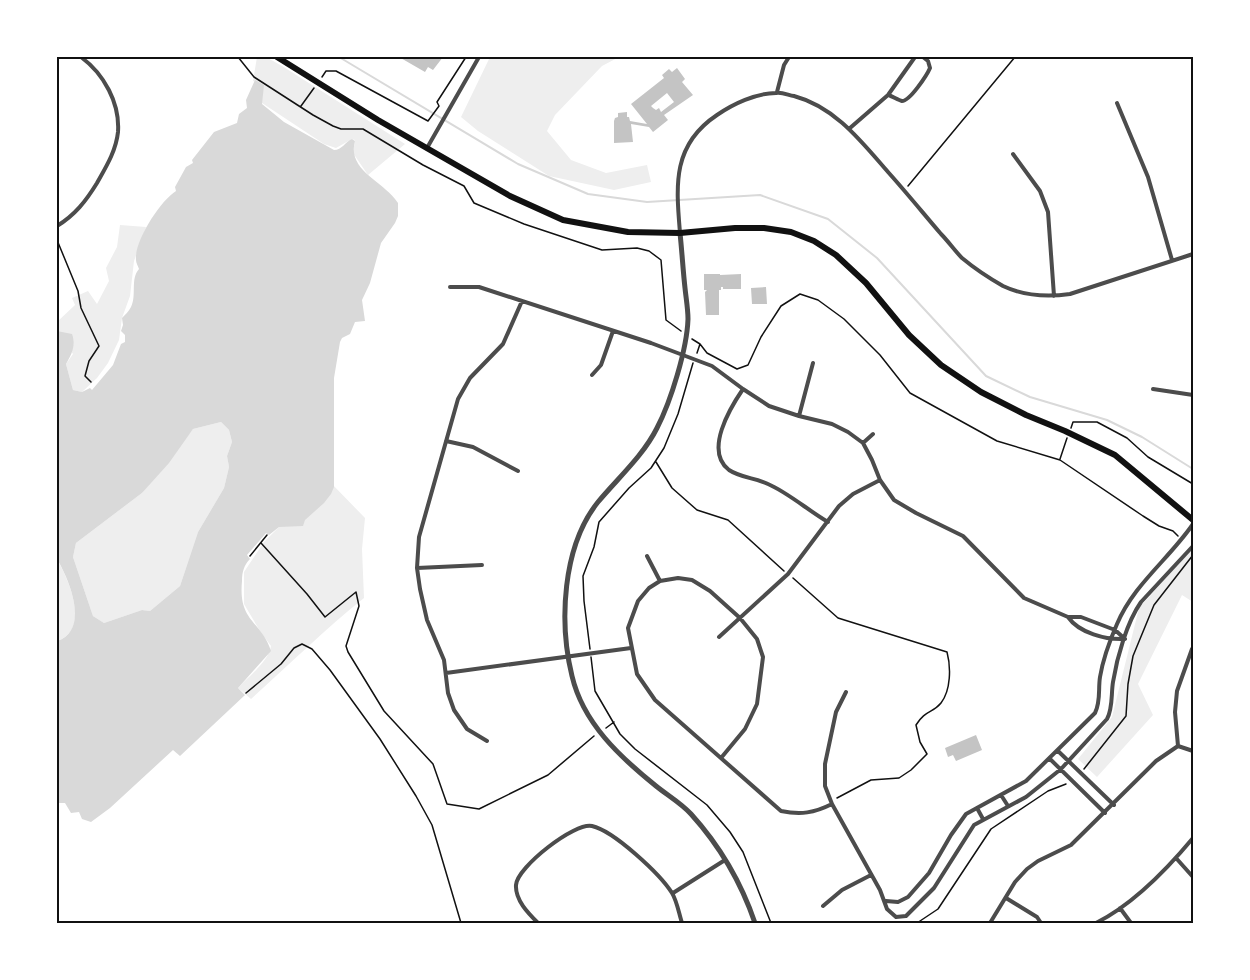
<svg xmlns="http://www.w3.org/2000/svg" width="1250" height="980" viewBox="0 0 1250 980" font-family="Signika,sans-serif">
  <rect width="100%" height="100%" fill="#fff"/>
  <path fill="#eee" d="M257,57H266L282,66L405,144L368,175L353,153L355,140L352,139L336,148L324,144L262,103L261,96L263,85L253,81Z
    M490,57H619L602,66L555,115L547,131L571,160L606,173L647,165L651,182L614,190L549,176L478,131L461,117Z
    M120,225L146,227L134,261L130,296L122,318L119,340L108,363L97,378L82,392L73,390L66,364L73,354L57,331V322L75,305L72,298L88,291L97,304L109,281L106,268L117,247Z
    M221,422L229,430L232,442L227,456L229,467L224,488L198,532L180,586L150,611L142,610L104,623L93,616L73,557L76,543L142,493L193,429Z
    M331,483L365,518L362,549L364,598C324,630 289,665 251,699L238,688C248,677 269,661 271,646L260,631L244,604V572L264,542L284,522Z
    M1193,548V602L1182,595L1138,684L1153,715L1097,777L1078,759L1112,717L1139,608Z
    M57,559C69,581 91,629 57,641Z"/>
  <path fill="#d9d9d9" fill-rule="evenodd" d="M255,80L264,85L262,104L284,122L334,150C342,150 345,142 352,139L355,141C347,169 380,180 395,199L398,203V216L395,223L381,243L370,283L362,300L365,321L355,322L350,334L342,338L340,342L334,378V487L331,494L324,503L305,520L303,526L279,527L269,535L266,533L247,555L250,559C244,565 242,572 242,581C238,622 261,620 271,651L238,688L245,695L180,756L173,750L110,808L91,822L82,819L79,812L71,813L65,803H57V641C90,630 70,581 57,559V331L72,334C76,345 72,354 66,364L73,390L82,392L90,388L92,390L113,365L121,344L125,342V335L121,331L123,325L122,318C125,315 129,311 131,307C137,295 130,279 139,269C138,266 136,263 136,260C134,241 161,200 176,191L175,187L186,167L193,163L192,160L214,132L237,123L239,114L247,108L246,100ZM221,422L229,430L232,442L227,456L229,467L224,488L198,532L180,586L150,611L142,610L104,623L93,616L73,557L76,543L142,493L169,463L193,429Z"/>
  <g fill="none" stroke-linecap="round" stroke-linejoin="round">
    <path stroke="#d9d9d9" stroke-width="2" d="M339,57L518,164L588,194L647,202L760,195L828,219L877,258L986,376L1030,397L1107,420L1142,437L1193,469"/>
  </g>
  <path fill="#c4c4c4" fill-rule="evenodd" d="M399,57H443L433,70L428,67L425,72Z
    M677,68L685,79L682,82L693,95L664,115L668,120L653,132L649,127L631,124L633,142L614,143V121L615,118L618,117V113L627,112V117H629L630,121L647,124L631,104L664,78L662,75L669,69L672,72ZM667,93L674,102L661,112L659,108L656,110L653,108L651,106Z
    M704,274H720V275L741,274V289H723V287H721V290H719V315H706L705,292L707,290H704Z
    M766,287L767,304H752L751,288Z
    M976,735L982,750L956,761L953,755L948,757L945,748Z"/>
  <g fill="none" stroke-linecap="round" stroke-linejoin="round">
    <path stroke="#111" stroke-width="1.5" d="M238,57L254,77L313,115L333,126L341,129H363L423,165L464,186L474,203L524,224L602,250L637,248L649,251L661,260L666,320L681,331
      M322,77L326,71H336L428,121L439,106L437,102L466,57
      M301,106L314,88
      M908,186L1015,57
      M57,240L78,291L81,308L99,346L89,361L85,376L91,382
      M692,339L700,344L707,353L737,369L748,365L761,337L781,306L800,294L818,300L844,319L880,355L910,393L997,441L1060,460L1143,516L1159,526L1173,531L1178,536
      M697,353L700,344
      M1071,428L1073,422H1097L1127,438L1148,457L1193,484
      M1060,459L1067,438
      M656,462L672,488L697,510L728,520L784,571
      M261,543L307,594L325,617L356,592L359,606L346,646L348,652L384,711L433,764L447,804L479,809L548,775L594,736
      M250,556L267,535
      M793,578L838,618L947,652C951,667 951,690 941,703C933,713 925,710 916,725L920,742L927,754L911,770L899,778L871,780L837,798
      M590,649L584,601L583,576L594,547L599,522L629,488L651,468L664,448L678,414L693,363
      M591,657L595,691L620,734L635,749L707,805L730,832L743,852L771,923
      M246,693L281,664L294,648L302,644L312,649L330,670L380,739L416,796L432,825L461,923
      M606,728L614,722
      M1084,769L1126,716L1128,684L1133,656L1154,605L1193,555
      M917,923L938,909L991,829L1048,791L1066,784"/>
    <path stroke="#4c4c4c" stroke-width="4" d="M777,92L784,65L789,57
      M888,95C892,96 898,100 902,101C910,101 927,75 930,68L928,61L923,57
      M1117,103L1148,177L1172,260
      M850,128L888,95L915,57
      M427,148L479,57
      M1013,154L1040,191L1048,212L1054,296
      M57,226C75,215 86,201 97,183C106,167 116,151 118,132C120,103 104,74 81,57
      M680,233C676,185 672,145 717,115C733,104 756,93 776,93C782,92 788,95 794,96C835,107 861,141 888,172C906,192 923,213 941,234C948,241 955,251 962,258C974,268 989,278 1003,286C1024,296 1048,297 1070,294L1193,254
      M450,287H479L651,343L712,366L743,389L769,406L799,416L832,424L848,432L863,443L872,460L880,480L894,500L916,513L963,536L1024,598L1068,617H1081L1115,630L1125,639C1106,640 1079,633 1068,617
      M592,375L601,365L613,331
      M743,389C730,408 704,451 729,470C741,478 756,478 768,484C787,492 809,511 828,522
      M1153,389L1193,395
      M799,416L813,363
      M446,441L473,447L518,471
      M863,443L873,434
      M647,556L660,581
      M417,568L482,565
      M719,637L788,574L839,506L853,494L880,480
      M446,673L631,648
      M846,692L836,712L825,764V786L832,804L880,890L887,909L896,917L906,916L934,888L974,825L1026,797L1061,769L1107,719C1113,708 1111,694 1113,682C1117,657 1127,622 1141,602L1193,546
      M487,741L467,729L454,710L448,693L444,660L427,620L420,589L417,568L419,537L458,399L470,378L503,344L522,301
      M1178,746L1175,712L1177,691L1192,649
      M1058,751L1114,805
      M721,758L745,729L757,704L763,657L757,639L740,618L710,591L692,580L678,578L660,581L649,588L638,601L628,628L637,674L655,700L781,811C801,815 814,813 832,804
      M1050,759L1105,813
      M1001,795L1008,806
      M977,808L983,819
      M1176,858L1193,877
      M673,893L725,860
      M1006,898L1037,917L1041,923
      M886,901L898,902L908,897L929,873L951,835L966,814L1026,781L1095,713C1101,701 1098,689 1100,677C1103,659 1110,640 1117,624C1134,584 1169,559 1193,524
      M823,906L842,890L871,875
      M1120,908L1131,923
      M538,923C528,913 515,900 516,885C517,867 575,822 592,826C614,831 660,874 672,893C677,901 679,914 682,923
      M990,923L1015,882L1027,869L1038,861L1071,845L1156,761L1178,746L1193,751
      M1096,923C1132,905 1168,868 1193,838"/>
    <path stroke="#4c4c4c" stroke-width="5" d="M680,233C682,252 683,270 685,288C686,298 688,309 688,319C687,349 671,401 657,428C643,456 618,478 598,502C562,547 559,623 572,676C583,723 620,757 656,786C667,795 681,803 691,814C720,846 741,882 755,923"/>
    <path stroke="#111" stroke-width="6" d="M277,57L378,120L510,196L563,220L628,232L680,233L735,228H764L791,232L814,241L836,255L866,283L909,335L941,365L981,392L1026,415L1065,431L1115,455L1193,520"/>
  </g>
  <rect width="1250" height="980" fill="none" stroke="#ffffff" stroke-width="117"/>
  <rect x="58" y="58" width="1134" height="864" fill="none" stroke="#111" stroke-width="2"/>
</svg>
